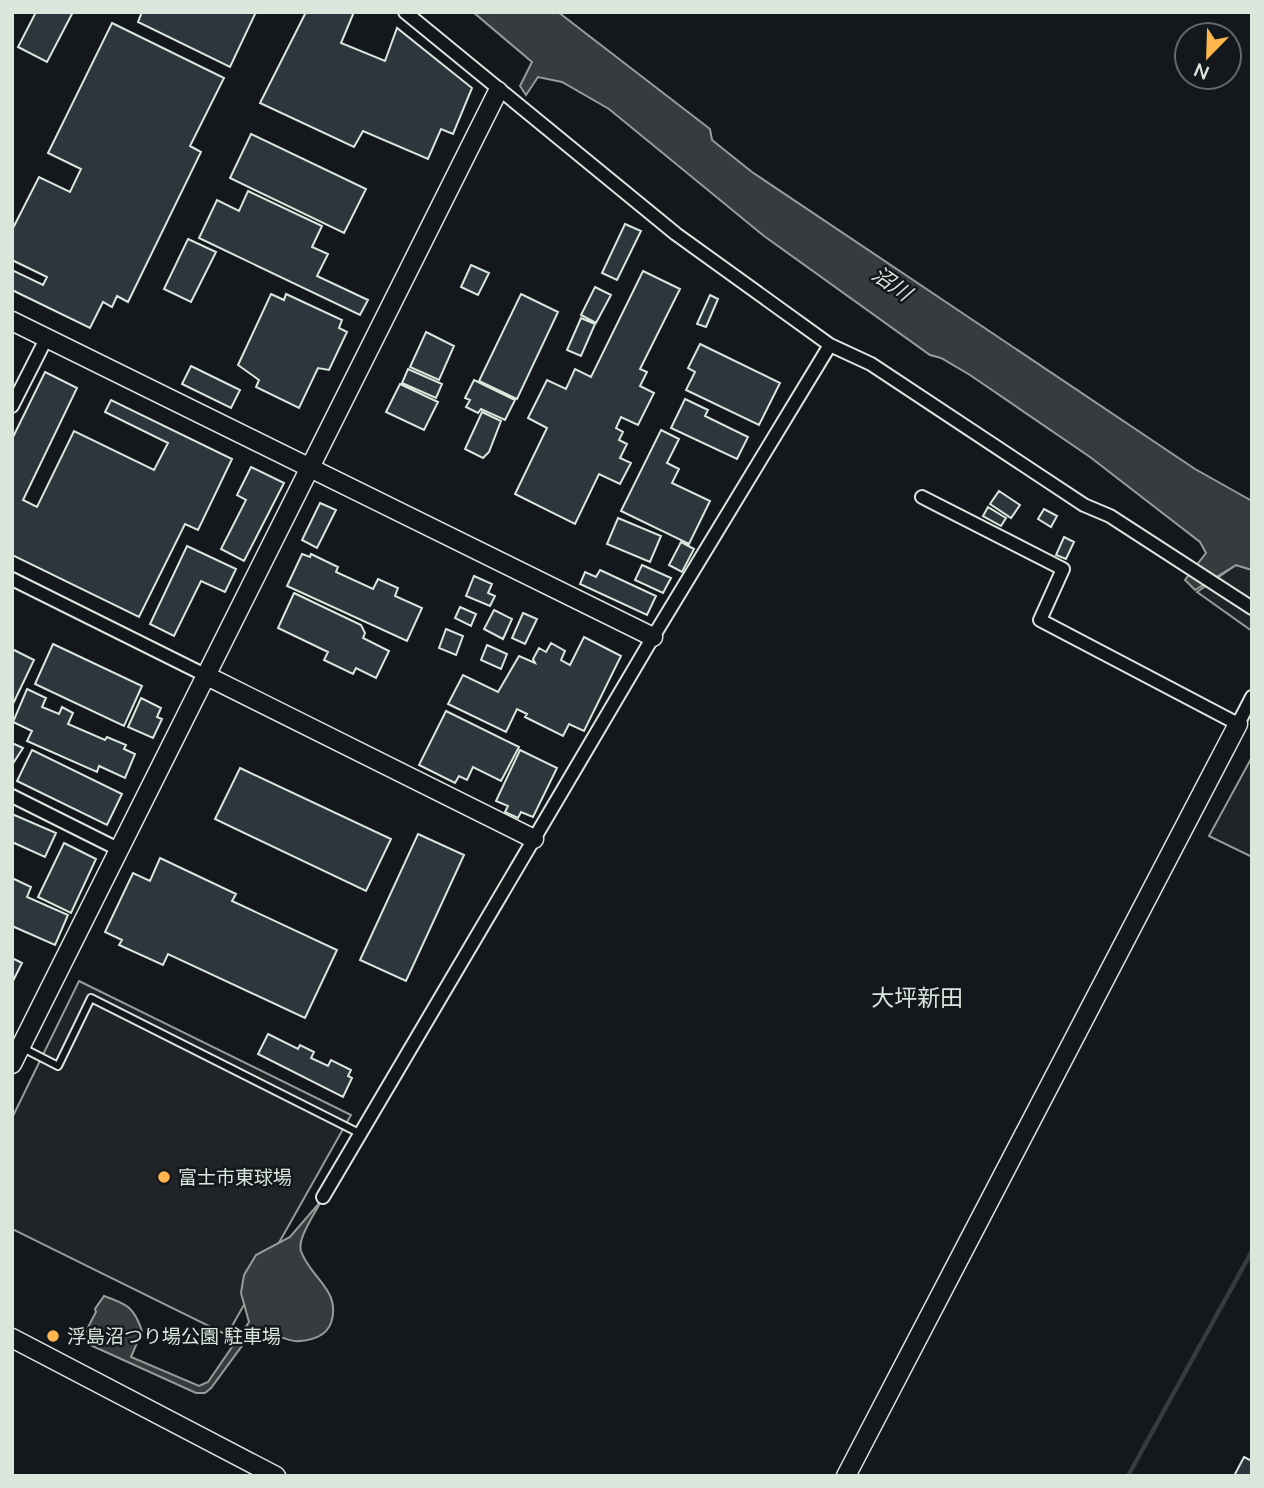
<svg xmlns="http://www.w3.org/2000/svg" width="1264" height="1488" viewBox="0 0 1264 1488" font-family="Mulish,'Noto Sans JP',sans-serif">
  <rect width="100%" height="100%" fill="#14181c"/>
  <path fill="#202428" stroke="#939e99" stroke-width="2" d="M1236,565L1252,570V631L1197,592Z
    M1252,757V857L1209,836Z
    M79,981L351,1115L227,1335L12,1229V1118Z"/>
  <path fill="#363b3e" stroke="#939e99" stroke-width="2" d="M473,12H558L710,129L712,140L752,172L1195,469L1252,501V570L1236,565L1195,590L1185,580L1206,553L1200,542L1090,457L970,375L941,358L930,355L764,236L609,109L562,82L538,77L526,95L520,86L532,62Z
    M321,1201C315,1214 297,1238 301,1251C310,1278 342,1290 331,1323C326,1336 313,1340 300,1341C284,1343 271,1328 253,1331L211,1388L205,1393H196L88,1344L85,1333L96,1312L95,1309L104,1296C127,1304 134,1307 142,1331L131,1357L199,1386L208,1382L249,1322L241,1293L244,1275L256,1255L290,1237Z"/>
  <g fill="none" stroke-linecap="round" stroke-linejoin="round">
    <path stroke="#363b3e" stroke-width="4.5" d="M1128,1476L1252,1251"/>
  </g>
  <path fill="#2c363c" stroke="#d8e6dc" stroke-width="2" d="M36,12H73L47,62L18,47Z
    M142,12H256L230,67L138,22Z
    M306,12H354L341,43L385,61L397,28L472,88L453,134L441,129L428,159L363,131L354,147L260,103Z
    M112,23L224,78L190,146L201,152L128,302L117,296L112,307L103,302L90,328L12,290V270L43,285L47,277L12,260V230L39,177L70,192L81,169L48,153Z
    M251,134L366,189L344,233L230,178Z
    M248,191L322,226L312,247L328,254L317,276L368,300L360,315L199,238L217,200L239,211Z
    M625,224L641,231L617,280L602,273Z
    M188,239L216,252L191,302L164,289Z
    M471,265L489,273L478,295L461,287Z
    M643,271L680,289L640,369L647,372L640,386L654,393L638,425L621,417L616,428L623,432L619,440L627,444L620,458L631,463L620,484L599,474L575,524L515,494L547,428L528,418L547,380L566,389L575,369L591,377Z
    M595,287L611,295L596,323L581,315Z
    M271,294L284,300L286,294L342,320L339,328L347,332L329,370L318,368L299,408L256,387L259,380L238,365Z
    M521,294L558,312L517,399L479,381Z
    M710,295L718,299L706,327L697,324Z
    M581,318L595,324L581,356L567,350Z
    M426,332L454,346L439,380L410,367Z
    M700,344L780,383L759,425L686,390L695,372L688,368Z
    M191,366L240,390L231,408L182,384Z
    M408,369L442,384L436,398L402,383Z
    M45,372L77,388L23,500L37,507L74,431L154,470L168,443L105,412L111,400L232,459L198,530L185,524L139,617L12,555V439Z
    M474,380L515,400L505,420L481,409L478,413L466,407L470,400L465,398Z
    M400,384L438,402L424,430L386,412Z
    M685,399L708,410L705,416L748,437L737,459L671,428Z
    M482,412L501,421L489,452L483,458L465,449Z
    M661,430L679,439L667,463L679,469L672,483L710,501L689,544L621,511Z
    M251,467L284,483L244,561L221,549L246,500L237,495Z
    M999,491L1020,505L1011,518L990,504Z
    M320,503L336,510L317,548L302,540Z
    M988,507L1006,518L1001,526L983,516Z
    M1044,509L1057,516L1051,527L1038,519Z
    M618,518L661,536L650,562L607,544Z
    M1064,537L1074,542L1066,559L1056,555Z
    M681,542L694,549L682,572L669,565Z
    M187,546L236,569L225,592L201,581L174,636L150,624Z
    M302,554L310,557L311,554L338,567L336,572L373,589L378,579L398,588L395,596L422,608L407,641L287,586Z
    M642,565L671,578L663,593L635,580Z
    M600,570L656,596L647,615L580,584L585,572L596,577Z
    M474,576L492,584L488,593L495,596L490,606L466,596Z
    M294,593L361,625L365,633L363,638L389,651L376,678L356,668L353,674L324,660L328,652L278,628Z
    M460,607L476,614L471,626L455,618Z
    M494,610L512,619L503,639L484,629Z
    M523,613L537,619L525,644L512,638Z
    M446,629L463,636L456,655L439,648Z
    M584,637L621,656L584,731L569,724L563,736L525,717L527,714L517,709L506,732L448,704L463,675L498,692L519,656L535,663L533,659L539,648L546,652L551,643L565,651L561,660L570,665Z
    M53,644L142,686L124,726L35,684Z
    M487,645L507,654L501,669L481,660Z
    M12,649L34,660L12,706Z
    M27,689L46,698L42,707L59,714L62,707L73,713L68,724L105,740L107,737L126,745L124,749L135,754L125,778L99,766L97,772L27,741L32,731L13,722Z
    M141,698L161,708L157,717L162,719L153,738L128,727Z
    M446,711L519,747L501,781L473,767L467,780L459,776L455,783L419,765Z
    M12,743L23,748L12,765Z
    M32,750L122,794L107,825L17,781Z
    M520,750L557,768L533,817L521,812L518,818L505,812L508,806L496,801Z
    M240,768L391,839L366,891L215,819Z
    M12,814L56,833L45,857L12,842Z
    M418,834L464,855L406,981L360,960Z
    M64,843L96,859L71,913L38,897Z
    M160,858L236,894L232,901L337,950L305,1018L168,954L163,965L119,945L122,940L105,932L133,873L150,881Z
    M12,878L31,887L27,897L68,915L55,945L12,926Z
    M12,958L22,963L12,983Z
    M268,1034L298,1049L300,1045L314,1052L311,1058L328,1066L331,1060L351,1070L348,1076L352,1078L343,1097L258,1054Z
    M1244,1457L1252,1461V1476H1234Z"/>
  <g fill="none" stroke-linecap="round" stroke-linejoin="round">
    <defs>
      <path id="lane" d="M21,1047L58,1066L91,998L359,1133"/>
      <path id="street" d="M405,12L676,234L830,345L871,364L1084,505L1110,516L1252,608
        M12,406L46,339
        M922,497L1063,569L1040,620L1238,724L1252,697
        M12,579L205,675
        M12,796L118,849
        M323,1197L653,637L830,345"/>
      <path id="secondary" d="M12,321L653,637
        M205,675L534,839
        M12,1064L498,91
        M12,1338L276,1476
        M846,1476L1238,724"/>
    </defs>
    <use href="#lane" stroke="#d8e6dc" stroke-width="10"/>
    <use href="#street" stroke="#d8e6dc" stroke-width="16"/>
    <use href="#secondary" stroke="#d8e6dc" stroke-width="21"/>
    <use href="#lane" stroke="#14181c" stroke-width="6"/>
    <use href="#street" stroke="#14181c" stroke-width="12"/>
    <use href="#secondary" stroke="#14181c" stroke-width="18"/>
  </g>
  <g fill="#ffb74d" stroke="#14181c" stroke-width="2.5">
    <circle cx="164" cy="1177" r="7"/>
    <circle cx="53" cy="1336" r="7"/>
  </g>
  <g text-anchor="middle" dominant-baseline="central" stroke-width="5" stroke-linejoin="round" paint-order="stroke">
    <g font-size="19" fill="#d8e6dc" stroke="#14181c" text-anchor="start">
      <text x="178" y="1177">富士市東球場</text>
      <text x="67" y="1336">浮島沼つり場公園 駐車場</text>
    </g>
    <g font-size="21" font-style="italic" fill="#d8e6dc" stroke="#14181c">
      <text transform="translate(892 283) rotate(35)">沼川</text>
    </g>
    <g font-size="23" fill="#d8e6dc" stroke="#14181c">
      <text x="917" y="997">大坪新田</text>
    </g>
  </g>
  <rect width="1264" height="1488" fill="none" stroke="#d8e6dc" stroke-width="28"/>
  <g transform="translate(1208 56) rotate(203)"><circle r="33" fill="#14181c" stroke="#626a69" stroke-width="2"/>
  <path d="M0-5L12 26L0 18L-12 26Z" fill="#ffb74d"/>
  <text y="-10" font-size="19" font-weight="bold" text-anchor="middle" fill="#d8e6dc">N</text>
  </g>
</svg>
